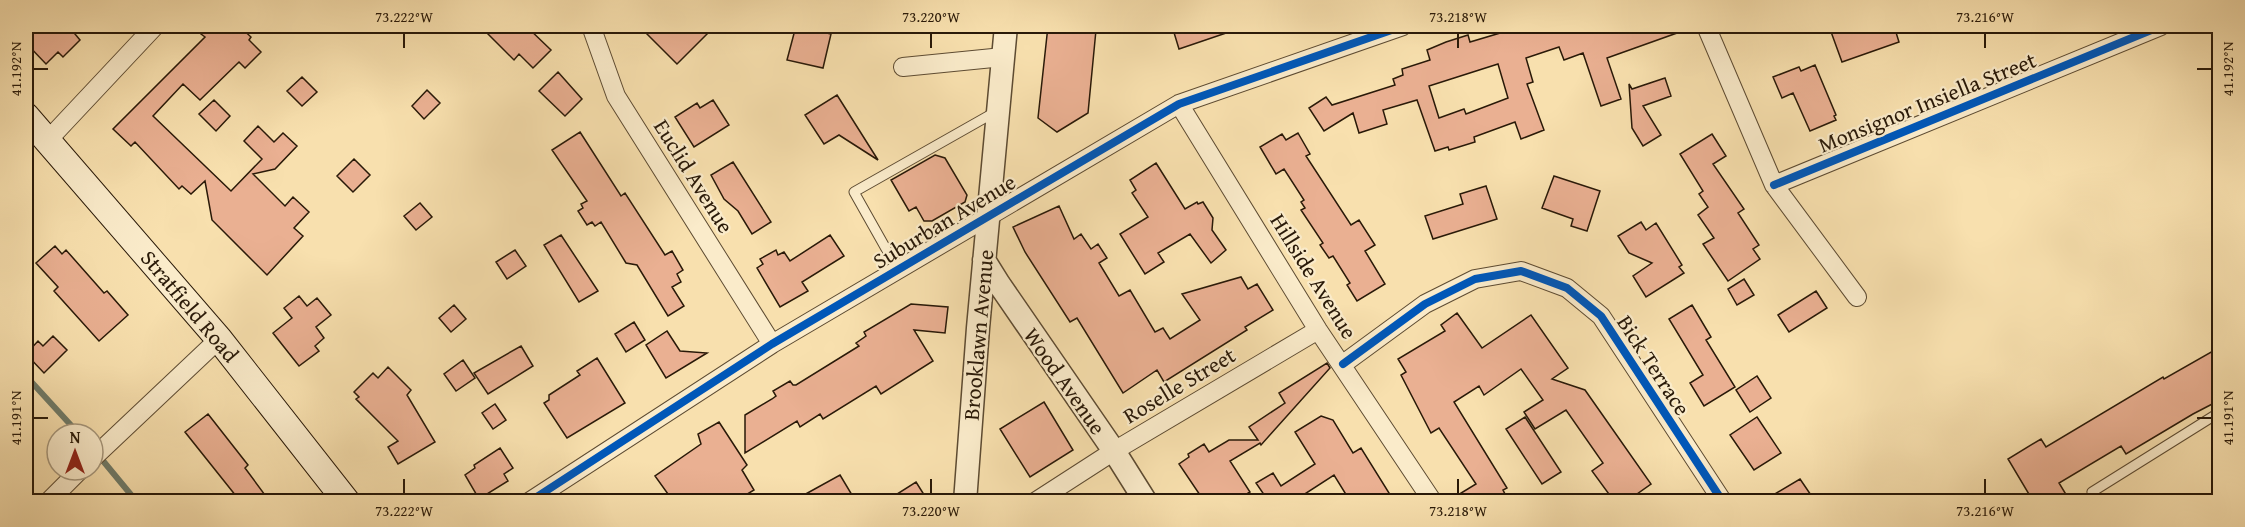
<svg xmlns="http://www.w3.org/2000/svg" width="2245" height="527" viewBox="0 0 2245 527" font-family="'Gentium Book Plus',serif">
  <rect width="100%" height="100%" fill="#f8e0ae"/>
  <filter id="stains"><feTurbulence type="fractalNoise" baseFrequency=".00333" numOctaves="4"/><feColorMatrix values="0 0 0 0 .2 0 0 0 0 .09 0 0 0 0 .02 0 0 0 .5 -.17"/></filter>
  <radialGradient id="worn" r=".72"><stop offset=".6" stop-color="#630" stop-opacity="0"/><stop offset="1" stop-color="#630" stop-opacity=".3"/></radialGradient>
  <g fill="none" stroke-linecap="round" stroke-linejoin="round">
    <path stroke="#6f7b69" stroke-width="6" d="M26,376L79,434
      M99,456L137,502"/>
  </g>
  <path fill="#eab092" stroke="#291908" stroke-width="1.5" fill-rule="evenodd" d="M37,26H83L75,34L80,40L63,57L58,52L46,64L26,43L31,38L28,35Z
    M210,26H239L251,37L249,40L261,52L245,68L239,62L200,100L183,84L153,116L231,191L262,159L244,141L258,126L274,142L283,133L297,146L275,169L253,174L285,206L293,197L309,212L294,228L303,236L267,275L212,220L205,181L191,194L182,186L179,189L135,142L131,146L113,129L205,37L201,34Z
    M480,26H526L551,50L533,68L519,54L514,60Z
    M639,26H715L677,64Z
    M796,26L831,34L823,68L787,60Z
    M1048,26L1096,30L1088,113L1057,132L1038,118Z
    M1172,26H1234L1235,30L1179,49Z
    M1542,26H1690L1691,28L1607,58L1621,99L1601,106L1583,53L1564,60L1559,47L1526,58L1533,82L1527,84L1544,130L1521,139L1515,122L1474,137L1475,142L1449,150L1448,147L1435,151L1417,100L1383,110L1387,124L1359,133L1353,113L1324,131L1309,108L1326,97L1332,105L1395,85L1393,79L1403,75L1402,69L1430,60L1427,50L1446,42L1468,35L1470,42L1517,28L1518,33ZM1498,64L1508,98L1466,114L1464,109L1439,118L1429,86Z
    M1841,26H1894L1899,42L1842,62L1830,29Z
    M1815,65L1836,115L1834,116L1836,120L1810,131L1793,93L1782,98L1773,77L1799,67L1801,71Z
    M558,72L582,99L565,116L539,91Z
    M302,77L317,92L302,106L287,91Z
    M1665,78L1671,96L1643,106L1661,135L1643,146L1632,128L1629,84L1632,89Z
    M427,90L440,103L424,119L412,106Z
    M837,95L878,160L839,135L824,144L805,115Z
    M214,100L230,116L216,131L199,114Z
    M713,100L729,125L694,147L675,117L697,103L700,108Z
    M580,132L621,196L625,193L665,255L672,251L683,270L677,274L681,282L672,287L684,306L668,316L637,265L626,263L601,222L595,226L592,222L587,225L578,211L583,208L581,204L587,201L552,150Z
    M1298,133L1310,154L1306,156L1351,225L1359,220L1375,245L1365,251L1385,284L1357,301L1347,285L1350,283L1333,256L1329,258L1320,245L1323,243L1301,210L1305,208L1301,202L1304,200L1284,169L1276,174L1260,147L1282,134L1286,140Z
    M1712,134L1726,156L1713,164L1744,209L1738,213L1759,245L1753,249L1760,259L1728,281L1703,244L1714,238L1698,215L1708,207L1699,194L1703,191L1680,154Z
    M935,155L945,158L967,195L965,202L932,221H924L916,207L909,211L891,180Z
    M354,159L370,175L353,192L337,176Z
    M733,162L771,222L752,234L738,211L724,199L711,175Z
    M1156,163L1185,209L1197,202L1198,204L1203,202L1213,218L1212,230L1226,250L1211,263L1190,234L1158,253L1164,262L1145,274L1120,234L1148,217L1132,193L1136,190L1130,180Z
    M1554,176L1600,191L1587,231L1571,226L1573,219L1542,208Z
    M1486,186L1497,219L1433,239L1425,216L1463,204L1460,194Z
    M420,203L432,217L416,230L404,216Z
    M1059,206L1074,239L1081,234L1091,249L1098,244L1107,258L1099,263L1119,296L1130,290L1155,332L1163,328L1170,339L1200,320L1182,294L1241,277L1248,289L1257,284L1273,310L1245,327L1247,330L1164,382L1157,370L1123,393L1077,318L1070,322L1025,252L1013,227Z
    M1641,222L1646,230L1656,223L1682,265L1679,267L1684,273L1646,297L1633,276L1652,263L1629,253L1618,236Z
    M561,235L598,291L579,302L544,245Z
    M830,235L844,256L802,282L808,291L780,307L757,268L763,264L760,259L776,250L778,255L784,252L790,261Z
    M55,246L62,254L66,250L104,293L107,291L128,315L99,341L54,291L58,287L36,263Z
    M515,250L526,266L507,279L496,262Z
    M1744,279L1754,295L1737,305L1728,289Z
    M1816,291L1827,308L1789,332L1778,315Z
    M299,296L307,306L317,298L331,315L316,327L324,338L315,346L319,351L299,366L273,333L292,318L284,308Z
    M911,304L948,307L945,333L914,330L933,361L881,394L876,386L823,419L820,414L800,427L797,421L745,453V415L772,399L776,396L773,391L790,381L793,385H796L859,346L856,343L866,336L864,332Z
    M454,305L466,319L451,332L439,318Z
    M1692,305L1711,337L1706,340L1735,387L1704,406L1690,383L1703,375L1669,319Z
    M1457,313L1482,348L1531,315L1568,368L1552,379L1585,390L1651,484L1627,501H1614L1592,471L1603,463L1566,410L1535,429L1524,412L1543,400L1521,369L1484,395L1479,386L1454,402L1507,488L1503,490L1506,496L1497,501H1448L1476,484L1439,428L1431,433L1401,375L1406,372L1398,359L1445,331L1441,325Z
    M634,322L645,340L626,352L615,334Z
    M667,331L680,351L707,353L666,378L646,345Z
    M53,336L67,350L44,373L26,354L38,341L43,346Z
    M521,346L533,366L488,394L474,373Z
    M2220,347V400L2193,414L2126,454L2121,446L2059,483L2070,501H2033L2008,459L2041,439L2046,447L2163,377L2164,379Z
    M597,358L625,403L567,438L544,403L549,400V395L580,375L577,371Z
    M463,360L475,378L456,391L444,374Z
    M1327,363L1330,368L1261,445L1260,443L1230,461L1250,492L1235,501H1204L1179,464L1189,457L1188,454L1204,444L1209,452L1229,440H1258L1249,427L1285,403L1279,393Z
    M388,367L411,390L407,395L435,442L398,464L388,447L398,441L356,399L359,397L354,392L373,373L378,378Z
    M1757,376L1771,398L1750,412L1736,390Z
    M1044,402L1073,450L1030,477L1000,429Z
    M495,404L506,420L493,429L482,413Z
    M208,414L248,465L245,468L265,495L257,501H240L185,432Z
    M1321,416L1333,420L1353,453L1361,448L1394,501H1350L1334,475L1294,501H1258L1265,496L1256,483L1273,473L1281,486L1315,464L1295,432Z
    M1525,417L1561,472L1542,484L1506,429Z
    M1757,417L1781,453L1754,470L1730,435Z
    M719,422L747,465L742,470L754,490L736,501H673L655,476L701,444L698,434Z
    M500,448L513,468L504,474L508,481L479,499L465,475L475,468L474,465Z
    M840,475L852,495L841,501H793Z
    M1800,479L1815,501H1763Z
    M916,482L928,501H886Z"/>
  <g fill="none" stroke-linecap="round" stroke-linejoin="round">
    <defs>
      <path id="service" d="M898,270L854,192L997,111
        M2096,502L2092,492L2220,412"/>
      <path id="minor" d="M591,26L616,96L772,344
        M1706,26L1774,185L1857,297
        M903,67L1003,57
        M1179,104L1318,330L1433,502
        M48,140L155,26
        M1774,185L2161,26
        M1343,364L1425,304L1475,279L1521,271L1567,288L1601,316L1723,502
        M93,458L219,339
        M48,502L80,470
        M529,502L772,344L1179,104L1403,26
        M1035,502L1114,451L1318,330"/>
      <path id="tertiary" d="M984,260L999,284L1114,451L1146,502
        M965,502L978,328L1006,26"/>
      <path id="secondary" d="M26,116L219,339L347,502"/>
    </defs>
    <use href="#service" stroke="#5d4b32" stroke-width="11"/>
    <use href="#minor" stroke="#5d4b32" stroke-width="20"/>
    <use href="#tertiary" stroke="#5d4b32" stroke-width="25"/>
    <use href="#secondary" stroke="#291908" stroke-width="28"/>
    <use href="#service" stroke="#faebca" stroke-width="9"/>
    <use href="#minor" stroke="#faebca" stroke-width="18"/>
    <use href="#tertiary" stroke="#faebca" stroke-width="22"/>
    <use href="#secondary" stroke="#faebca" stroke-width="26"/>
    <defs>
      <path id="cycleway" d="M1774,185L2161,26
        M1343,364L1425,304L1475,279L1521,271L1567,288L1601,316L1723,502
        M529,502L772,344L1179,104L1403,26"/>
    </defs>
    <use href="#cycleway" stroke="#faebca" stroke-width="11"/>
    <use href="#cycleway" stroke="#0057b8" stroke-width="8"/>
  </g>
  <path fill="none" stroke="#291908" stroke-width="2" d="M404,33V48M931,33V48M1458,33V48M1985,33V48M33,69H48M2197,69H2212M33,418H48M2197,418H2212M404,479V494M931,479V494M1458,479V494M1985,479V494"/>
  <g text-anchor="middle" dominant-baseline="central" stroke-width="4.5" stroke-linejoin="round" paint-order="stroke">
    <g font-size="22" fill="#291908" stroke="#faebca">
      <text transform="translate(1927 102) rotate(-22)">Monsignor Insiella Street</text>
      <text transform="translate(694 176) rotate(58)">Euclid Avenue</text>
      <text transform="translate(944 221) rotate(-31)">Suburban Avenue</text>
      <text transform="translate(1314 276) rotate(58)">Hillside Avenue</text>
      <text transform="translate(190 306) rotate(50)">Stratfield Road</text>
      <text transform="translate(978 335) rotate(-85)">Brooklawn Avenue</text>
      <text transform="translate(1654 365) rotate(57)">Bick Terrace</text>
      <text transform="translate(1065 381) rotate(55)">Wood Avenue</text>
      <text transform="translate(1179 385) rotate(-31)">Roselle Street</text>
    </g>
  </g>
  <rect width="2245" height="527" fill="none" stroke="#f8e0ae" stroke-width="66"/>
  <g transform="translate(75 452)"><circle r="28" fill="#faebca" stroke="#a6977c" stroke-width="1.5"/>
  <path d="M0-4.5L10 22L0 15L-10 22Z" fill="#8f2418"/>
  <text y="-9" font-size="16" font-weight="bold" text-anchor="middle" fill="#291908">N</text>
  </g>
  <rect x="33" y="33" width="2179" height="461" fill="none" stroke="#291908" stroke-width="2"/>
  <g font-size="15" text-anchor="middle" fill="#291908">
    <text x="404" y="22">73.222°W</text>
    <text x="931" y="22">73.220°W</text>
    <text x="1458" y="22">73.218°W</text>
    <text x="1985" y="22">73.216°W</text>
    <text transform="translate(16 69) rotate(-90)" y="5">41.192°N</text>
    <text transform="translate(2228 69) rotate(-90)" y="5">41.192°N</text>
    <text transform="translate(16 418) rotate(-90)" y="5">41.191°N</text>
    <text transform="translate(2228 418) rotate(-90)" y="5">41.191°N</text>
    <text x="404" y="516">73.222°W</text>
    <text x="931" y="516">73.220°W</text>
    <text x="1458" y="516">73.218°W</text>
    <text x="1985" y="516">73.216°W</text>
  </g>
  <rect width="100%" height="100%" filter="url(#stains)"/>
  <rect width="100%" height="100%" fill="url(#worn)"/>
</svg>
